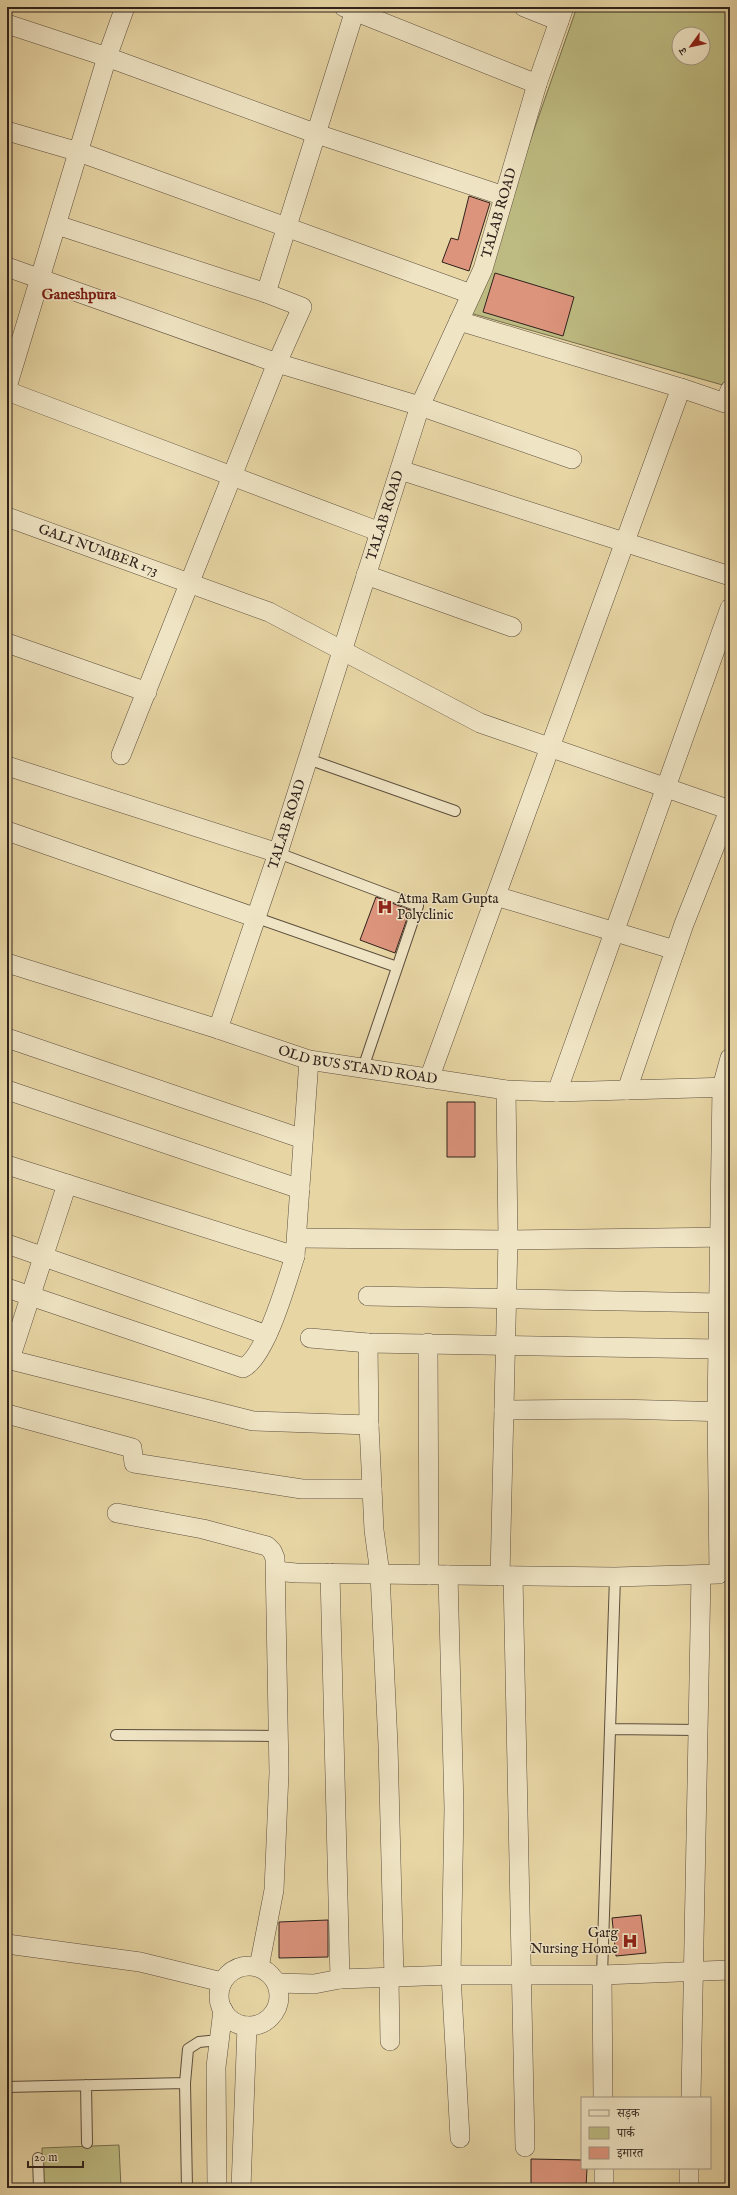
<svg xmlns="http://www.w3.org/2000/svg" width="737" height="2195" viewBox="0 0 737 2195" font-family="'IM FELL English','Noto Serif Devanagari',serif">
  <rect width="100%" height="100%" fill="#e7d5a4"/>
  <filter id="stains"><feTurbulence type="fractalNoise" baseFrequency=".005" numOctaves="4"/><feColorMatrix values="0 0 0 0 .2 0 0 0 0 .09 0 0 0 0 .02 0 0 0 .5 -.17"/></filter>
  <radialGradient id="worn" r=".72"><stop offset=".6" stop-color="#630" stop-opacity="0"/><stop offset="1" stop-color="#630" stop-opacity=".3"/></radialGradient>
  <path fill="#bdbb81" stroke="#766e4e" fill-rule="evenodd" d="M577,7H730V375L726,386L470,313ZM679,34H703V58H679Z
    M119,2145L121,2188H43L42,2148Z"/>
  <path fill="#dd947d" stroke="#2f221c" d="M469,196L490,203L469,271L442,262L451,238L458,240Z
    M495,273L574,297L563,336L483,312Z
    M376,897L410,910L395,953L360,940Z
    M447,1102H475V1157H447Z
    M641,1915L646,1953L616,1956L612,1918Z
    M328,1920V1957L279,1958V1922Z
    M531,2159L582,2160V2168H587L586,2188H531Z"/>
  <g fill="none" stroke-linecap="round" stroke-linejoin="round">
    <defs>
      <path id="service" d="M308,759L455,811
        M278,853L418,906L363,1068
        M254,917L397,967
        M610,1729L697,1730
        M116,1735L278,1736
        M602,1975L615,1577
        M86,2085L87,2143
        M7,2087L185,2083
        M38,2158L39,2188
        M187,2188L185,2083L188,2049L199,2042L219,2040"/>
      <g id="minor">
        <path d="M344,7L537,84"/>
        <path d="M524,7L559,21"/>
        <path d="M7,24L107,57L317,134L504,196"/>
        <path d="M7,131L79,152L471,294"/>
        <path d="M57,225L266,293L302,307L277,363L121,755"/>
        <path d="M7,267L277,363L420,406L572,459"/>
        <path d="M266,293L356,7"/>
        <path d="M459,321L681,388"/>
        <path d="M7,387L107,57L125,7"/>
        <path d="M7,391L380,532"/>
        <path d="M400,470L730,576"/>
        <path id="s1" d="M7,517L269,612L480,723L730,810"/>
        <path d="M366,575L512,627"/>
        <path d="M7,643L147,692"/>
        <path d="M7,766L278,853"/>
        <path d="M7,831L254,917"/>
        <path d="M496,896L675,950"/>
        <path id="s2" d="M7,963L218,1029L309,1060L506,1090L557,1092L730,1087"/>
        <path id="s3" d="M218,1029L278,853L420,406L483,269L537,84L564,7"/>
        <path d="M7,1038L303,1139"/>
        <path d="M429,1079L681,388L725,403L730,390"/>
        <path d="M7,1090L300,1189"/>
        <path d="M627,1090L684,924L730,808"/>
        <path d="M557,1092L730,608"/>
        <path d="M7,1165L295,1256L309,1060"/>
        <path d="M297,1238L508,1240L730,1237"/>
        <path d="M7,1244L267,1335"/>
        <path d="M7,1288L243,1368C266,1357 287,1281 295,1256"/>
        <path d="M368,1296L719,1303"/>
        <path d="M310,1338L368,1343L718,1349"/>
        <path d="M428,1343L429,1575"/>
        <path d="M7,1359L253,1421L369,1425L368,1343"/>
        <path d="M10,1359L67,1184"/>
        <path d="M504,1410L618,1409L729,1412"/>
        <path d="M7,1414L132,1448L134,1463L302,1489H372"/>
        <path d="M369,1425L374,1530L380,1574L388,1745L394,1977"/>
        <path d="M117,1513L203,1529L267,1546L272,1551L275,1558L279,1773L274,1890L259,1967"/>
        <path d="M276,1571L296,1573L615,1577L719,1574L717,1412L722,1087L730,1058"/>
        <path d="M330,1573L340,1979"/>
        <path d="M448,1575L454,1808L451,1975L460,2138"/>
        <path d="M500,1576L508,1240L506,1090"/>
        <path d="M513,1576L525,2147"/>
        <path d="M7,1944L140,1962L222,1982"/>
        <circle cx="249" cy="1996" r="30"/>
        <path d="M602,1975L603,2098"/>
        <path d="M389,1977L390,2041"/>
        <path d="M277,1983L314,1984L340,1979L451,1975H602L730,1970"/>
        <path d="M691,2098L701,1575"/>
        <path d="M604,2168V2188"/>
        <path d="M217,2188L216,2067L223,2010"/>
        <path d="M241,2188L247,2026"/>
        <path d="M689,2188V2168"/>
      </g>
    </defs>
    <use href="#service" stroke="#5d4f3e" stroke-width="12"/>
    <use href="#minor" stroke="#5d4f3e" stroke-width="20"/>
    <path stroke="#2f221c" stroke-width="2.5" stroke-dasharray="1 2" stroke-linecap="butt" d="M348,2188L351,2185"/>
    <use href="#service" stroke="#efe4c4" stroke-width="10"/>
    <use href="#minor" stroke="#efe4c4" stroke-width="19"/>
  </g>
  <defs>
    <symbol id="hospital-bare" viewBox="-9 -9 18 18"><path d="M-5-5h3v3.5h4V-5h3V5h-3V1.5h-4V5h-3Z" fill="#8f2418" stroke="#efe4c4" stroke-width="2.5" paint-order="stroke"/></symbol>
  </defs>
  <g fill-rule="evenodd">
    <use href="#hospital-bare" x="374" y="896" width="22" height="22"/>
    <use href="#hospital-bare" x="619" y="1930" width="22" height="22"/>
  </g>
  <g text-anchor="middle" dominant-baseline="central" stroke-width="3" stroke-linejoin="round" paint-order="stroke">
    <g font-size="14" fill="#2f221c" stroke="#efe4c4">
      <text stroke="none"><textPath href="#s3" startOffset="864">TALAB ROAD</textPath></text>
      <text stroke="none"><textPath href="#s3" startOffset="540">TALAB ROAD</textPath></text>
      <text stroke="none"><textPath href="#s1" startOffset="97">GALI NUMBER 173</textPath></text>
      <text stroke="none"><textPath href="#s3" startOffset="216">TALAB ROAD</textPath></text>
      <text stroke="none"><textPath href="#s2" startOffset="366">OLD BUS STAND ROAD</textPath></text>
    </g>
    <g font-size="14" fill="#2f221c" stroke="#efe4c4" text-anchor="start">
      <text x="397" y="899">Atma Ram Gupta<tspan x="397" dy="16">Polyclinic</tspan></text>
      <text x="618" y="1933" text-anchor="end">Garg<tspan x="618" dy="16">Nursing Home</tspan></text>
    </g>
    <g font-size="15" font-weight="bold" fill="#7a1f14" stroke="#efe4c4">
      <text x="79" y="294">Ganeshpura</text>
    </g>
  </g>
  <rect width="737" height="2195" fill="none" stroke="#e7d5a4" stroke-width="24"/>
  <rect x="8" y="8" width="721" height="2179" fill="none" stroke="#2f221c" stroke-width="2"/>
  <rect x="12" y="12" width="713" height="2171" fill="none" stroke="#2f221c"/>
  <rect x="581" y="2097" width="130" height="72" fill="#efe4c4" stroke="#a29681"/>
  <rect x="589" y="2110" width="20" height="6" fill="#efe4c4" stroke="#a29681"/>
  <text x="617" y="2117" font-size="12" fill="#2f221c">सड़क</text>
  <rect x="589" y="2127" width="20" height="12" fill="#bdbb81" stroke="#a29681"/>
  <text x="617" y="2137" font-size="12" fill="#2f221c">पार्क</text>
  <rect x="589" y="2147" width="20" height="12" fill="#dd947d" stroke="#a29681"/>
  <text x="617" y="2157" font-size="12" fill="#2f221c">इमारत</text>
  <g transform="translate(691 46) rotate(237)"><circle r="19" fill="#efe4c4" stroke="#a29681"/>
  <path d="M0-3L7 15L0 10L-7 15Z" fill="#8f2418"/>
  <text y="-6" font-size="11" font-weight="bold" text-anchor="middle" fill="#2f221c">उ</text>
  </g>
  <path d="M28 2161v6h55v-6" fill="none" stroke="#2f221c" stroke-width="2"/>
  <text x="34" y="2161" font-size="12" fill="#2f221c" stroke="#efe4c4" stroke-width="3" paint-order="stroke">20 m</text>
  <rect width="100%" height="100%" filter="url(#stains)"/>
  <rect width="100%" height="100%" fill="url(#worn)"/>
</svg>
